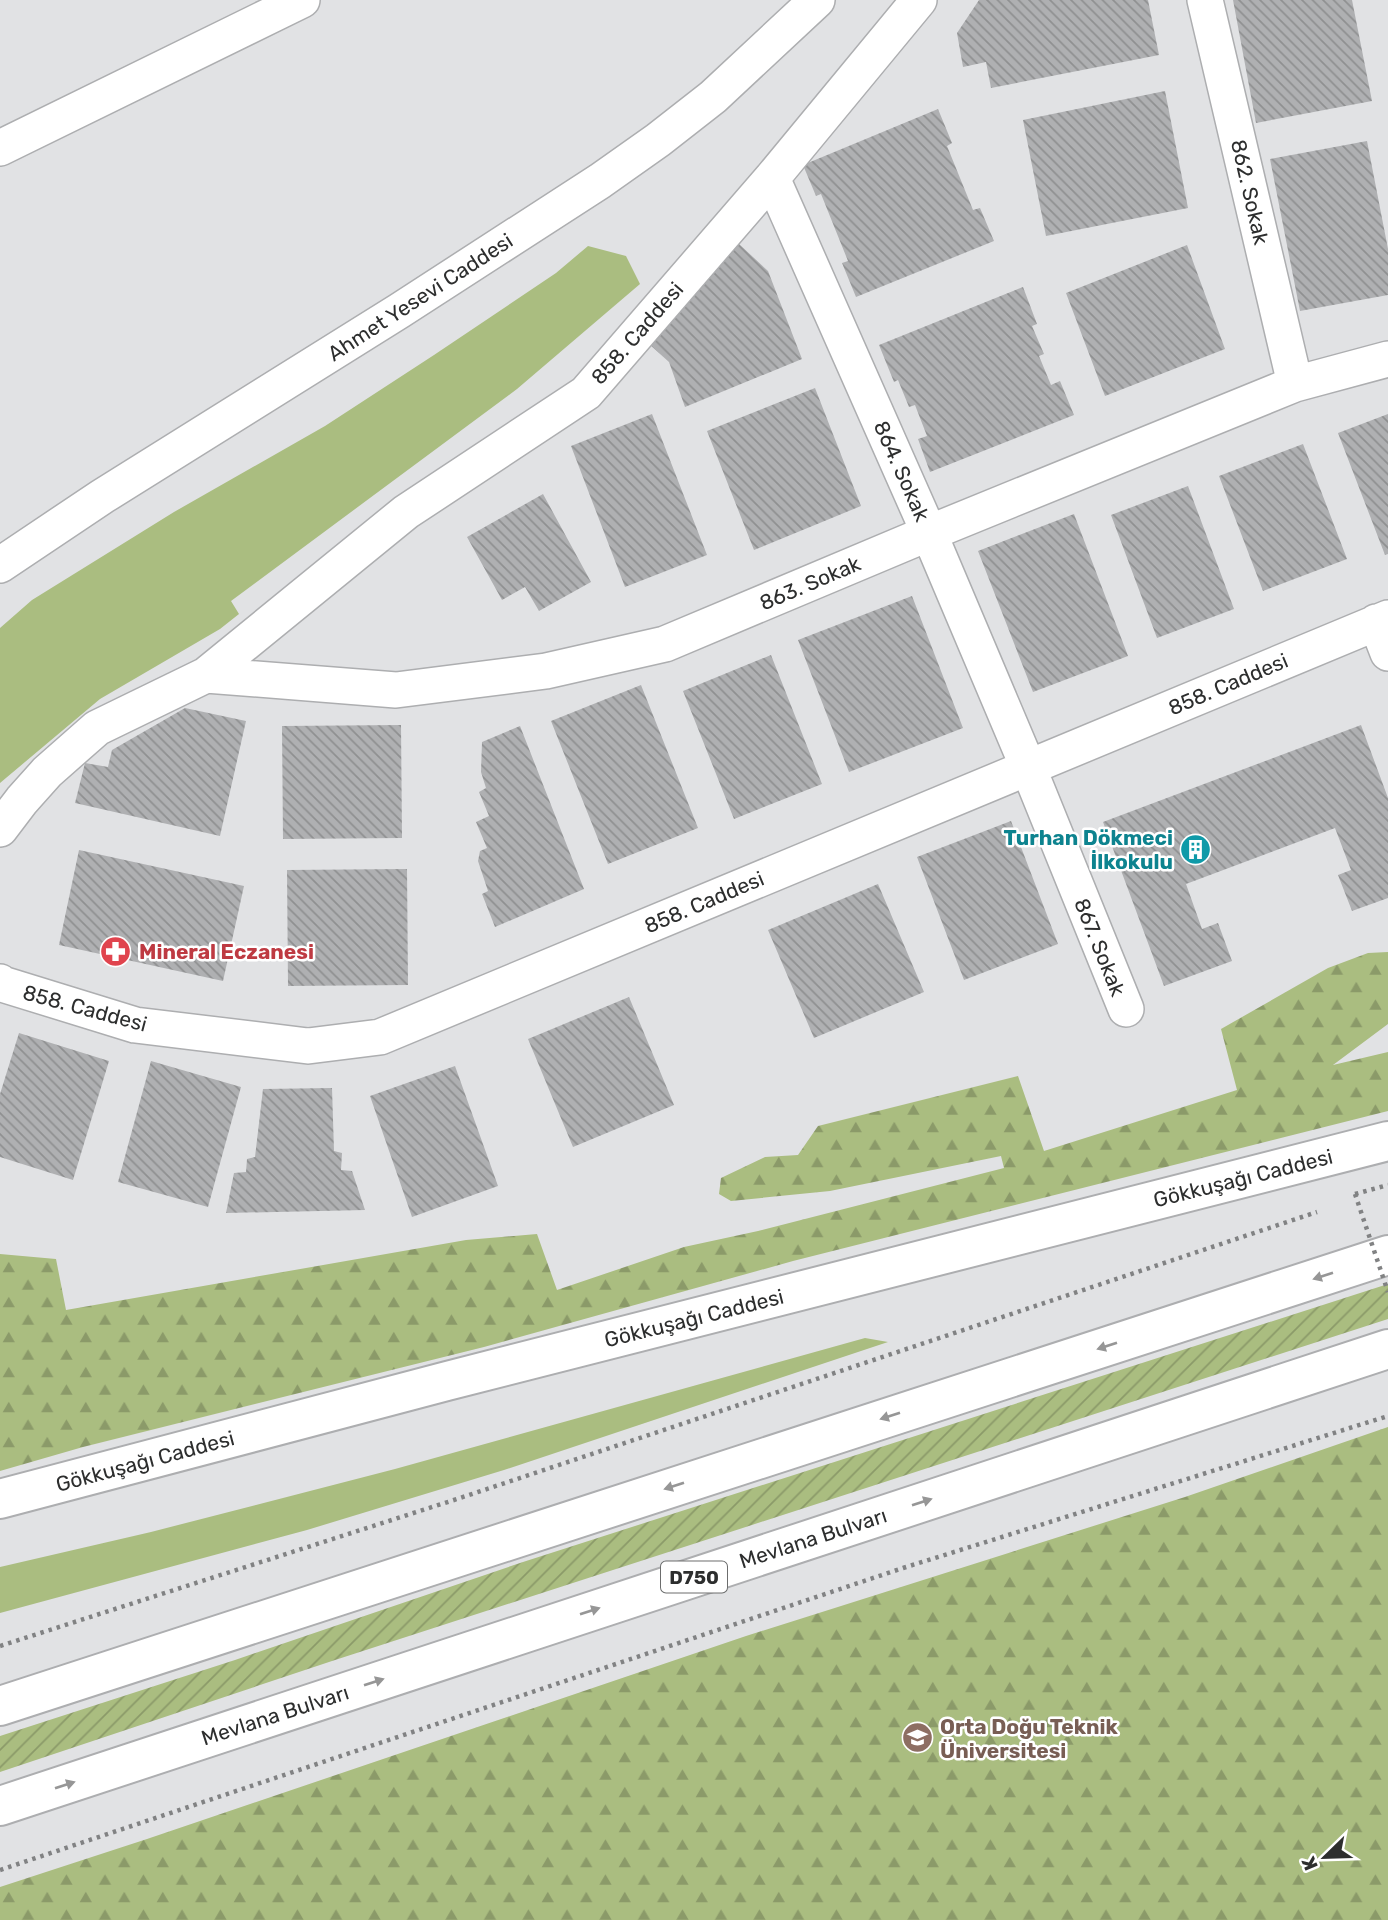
<svg xmlns="http://www.w3.org/2000/svg" width="1388" height="1920" viewBox="0 0 1388 1920" font-family="Rubik,sans-serif">
  <defs>
    <pattern id="forest-firs" width="22" height="20" patternUnits="userSpaceOnUse" patternTransform="scale(1.75)"><rect width="22" height="20" fill="#aabd80"/><path d="M5 1l3.5 6h-7zM16 11l3.5 6h-7z" fill="#8b9a69"/></pattern>
    <pattern id="garden-furrows" width="10" height="10" patternUnits="userSpaceOnUse" patternTransform="scale(1.75)"><rect width="10" height="10" fill="#aabd80"/><path d="M-1 1l2-2M0 10L10 0M9 11l2-2" fill="none" stroke="#8b9a69"/></pattern>
    <pattern id="building-back-hatch" width="6" height="6" patternUnits="userSpaceOnUse" patternTransform="scale(1.75)"><rect width="6" height="6" fill="#afb0b2"/><path d="M-1 5l2 2M0 0l6 6M5-1l2 2" fill="none" stroke="#8f9091"/></pattern>
  </defs>
  <rect width="100%" height="100%" fill="#e1e2e4"/>
  <path fill="#aabd80" d="M588,246L626,256L640,284L517,389L231,601L239,614L220,629L100,699L0,783V628L32,600L174,512L325,426L434,355L556,273Z
    M865,1338L888,1342L504,1470L307,1530L0,1613V1567L151,1532L395,1469Z"/>
  <path fill="url(#forest-firs)" d="M1388,952V1024L1333,1065L1388,1052V1111L793,1261L484,1347L83,1447L0,1471V1254L56,1259L66,1310L466,1240L537,1234L557,1290L684,1247L758,1231L1004,1168L1001,1156L830,1191L731,1201L719,1194L721,1178L765,1157L798,1155L818,1126L1018,1076L1044,1151L1237,1090L1221,1029L1328,968L1368,953Z
    M1388,1427V1920H0V1887L147,1839L746,1636L1185,1497Z"/>
  <path fill="url(#garden-furrows)" d="M1388,1284V1319L332,1661L0,1772V1736L235,1660L523,1562Z"/>
  <path fill="url(#building-back-hatch)" d="M979,0H1148L1159,55L991,88L986,62L963,67L957,33Z
    M1233,0H1352L1372,101L1256,123Z
    M1165,91L1188,208L1046,236L1023,120Z
    M938,109L952,143L947,146L973,210L980,208L994,241L856,297L842,263L848,261L821,194L816,196L803,165Z
    M1367,141L1388,249V295L1300,311L1270,159Z
    M739,244L768,271L802,359L685,407L669,362L649,344Z
    M1187,245L1225,349L1105,396L1066,293Z
    M1023,287L1037,324L1032,326L1044,354L1039,356L1051,385L1060,381L1074,415L930,472L918,439L927,436L915,405L909,407L898,380L894,382L879,345Z
    M815,388L861,506L754,550L707,431Z
    M652,414L707,555L625,587L571,446Z
    M1388,414V554L1385,555L1338,433Z
    M1303,444L1347,559L1263,591L1219,476Z
    M1188,486L1234,609L1157,638L1111,515Z
    M543,494L591,582L539,611L525,587L502,600L467,537Z
    M1074,514L1128,656L1033,692L978,551Z
    M912,596L963,728L849,772L798,640Z
    M771,655L822,784L734,819L683,691Z
    M641,685L698,828L608,864L551,721Z
    M185,708L246,721L220,836L75,803L85,763L108,767L112,750Z
    M401,725L402,838L283,839L282,726Z
    M1361,725L1388,798V898L1352,911L1338,875L1351,870L1335,828L1186,884L1202,929L1218,923L1232,961L1164,986L1103,822Z
    M520,726L584,889L495,927L482,894L488,891L478,861L480,851L487,848L476,822L489,816L479,792L486,788L481,772L482,742Z
    M1011,821L1058,944L964,980L917,857Z
    M79,850L244,886L223,981L59,945Z
    M407,869L408,985L288,986L287,870Z
    M878,884L924,992L814,1038L768,930Z
    M629,997L674,1105L573,1147L528,1039Z
    M19,1033L109,1061L73,1180L0,1157V1094Z
    M151,1061L241,1087L208,1207L118,1182Z
    M455,1066L498,1186L412,1217L370,1096Z
    M332,1088L334,1151L342,1153L341,1170L352,1171L365,1210L226,1213L234,1173L246,1172L247,1159L255,1157L263,1089Z"/>
  <g fill="none" stroke-linecap="round" stroke-linejoin="round">
    <defs>
      <path id="street" d="M1205,0L1295,384
        M0,148L302,0
        M772,178L929,533L1028,767L1126,1009
        M0,565L103,496L399,311L600,181L658,140L713,97L817,0
        M1376,622L1388,653
        M206,675L396,690L546,671L665,644L929,533L1295,384L1388,359
        M0,829L22,800L47,772L97,728L206,675L406,512L586,393L772,178L919,0
        M0,982L2,984L135,1025L308,1046L380,1037L1388,618"/>
      <path id="secondary" d="M0,1499L447,1381L1388,1141"/>
      <path id="highway" d="M0,1706L1388,1255
        M0,1806L1388,1349"/>
    </defs>
    <use href="#street" stroke="#adaeb0" stroke-width="38"/>
    <use href="#secondary" stroke="#adaeb0" stroke-width="42"/>
    <use href="#highway" stroke="#adaeb0" stroke-width="42"/>
    <path stroke="#818283" stroke-width="4.5" stroke-dasharray="3.5 5" stroke-linecap="butt" d="M1355,1194L1388,1185
      M0,1646L457,1499L1317,1212
      M0,1870L903,1568L1388,1416"/>
    <use href="#street" stroke="#fff" stroke-width="35"/>
    <use href="#secondary" stroke="#fff" stroke-width="38"/>
    <use href="#highway" stroke="#fff" stroke-width="38"/>
    <path stroke="#818283" stroke-width="4.5" stroke-dasharray="3.5 5" stroke-linecap="butt" d="M1355,1194L1388,1292"/>
  </g>
  <defs><path id="oneway-solid" d="M-6-.8H1V-3.2L6.5 0L1 3.2V.8H-6Z" transform="scale(1.75)"/></defs>
  <g fill="#969696">
    <use href="#oneway-solid" transform="translate(1323 1276) rotate(162)"/>
    <use href="#oneway-solid" transform="translate(1107 1346) rotate(162)"/>
    <use href="#oneway-solid" transform="translate(890 1416) rotate(162)"/>
    <use href="#oneway-solid" transform="translate(674 1486) rotate(162)"/>
    <use href="#oneway-solid" transform="translate(922 1502) rotate(-18)"/>
    <use href="#oneway-solid" transform="translate(590 1611) rotate(-18)"/>
    <use href="#oneway-solid" transform="translate(374 1682) rotate(-18)"/>
    <use href="#oneway-solid" transform="translate(65 1785) rotate(-18)"/>
  </g>
  <defs>
    <symbol id="building-disc" viewBox="-11 -11 22 22"><circle r="9.5" fill="#0f9aa8" stroke="#fff"/><path d="M-4-6H4V6H1V3H-1V6H-4ZM-2.5-4.3h1.7v1.8h-1.7ZM.8-4.3h1.7v1.8H.8ZM-2.5-1h1.7V.8h-1.7ZM.8-1h1.7V.8H.8Z" fill="#fff"/></symbol>
    <symbol id="pharmacy-disc" viewBox="-11 -11 22 22"><circle r="9.5" fill="#e0444e" stroke="#fff"/><path d="M-2-6h4v4h4v4h-4v4h-4v-4h-4v-4h4Z" fill="#fff"/></symbol>
    <symbol id="university-disc" viewBox="-11 -11 22 22"><circle r="9.5" fill="#8d6e63" stroke="#fff"/><path d="M0-5L7-2L0 1L-7-2ZM-4 1L0 2.5L4 1V4Q0 6-4 4Z" fill="#fff"/></symbol>
  </defs>
  <g fill-rule="evenodd">
    <use href="#building-disc" x="1178" y="832" width="35" height="35"/>
    <use href="#pharmacy-disc" x="98" y="934" width="35" height="35"/>
    <use href="#university-disc" x="900" y="1720" width="35" height="35"/>
  </g>
  <g text-anchor="middle" dominant-baseline="central" stroke-width="5" stroke-linejoin="round" paint-order="stroke">
    <rect fill="#fff" stroke="#6c6d6d" stroke-width="2" x="661" y="1561.5" width="66" height="31" rx="5"/>
    <g font-size="19" font-weight="bold" fill="#2d2e2e">
      <text x="694" y="1577">D750</text>
    </g>
    <g font-size="21" fill="#2d2e2e" stroke="#fff">
      <text transform="translate(1250 192) rotate(77)">862. Sokak</text>
      <text transform="translate(420 297) rotate(-33)">Ahmet Yesevi Caddesi</text>
      <text transform="translate(637 333) rotate(-49)">858. Caddesi</text>
      <text transform="translate(902 471) rotate(66)">864. Sokak</text>
      <text transform="translate(810 583) rotate(-23)">863. Sokak</text>
      <text transform="translate(1228 684) rotate(-23)">858. Caddesi</text>
      <text transform="translate(704 902) rotate(-23)">858. Caddesi</text>
      <text transform="translate(1100 947) rotate(68)">867. Sokak</text>
      <text transform="translate(85 1008) rotate(15)">858. Caddesi</text>
      <text transform="translate(1243 1178) rotate(-14)">Gökkuşağı Caddesi</text>
      <text transform="translate(694 1318) rotate(-14)">Gökkuşağı Caddesi</text>
      <text transform="translate(145 1461) rotate(-15)">Gökkuşağı Caddesi</text>
      <text transform="translate(813 1538) rotate(-18)">Mevlana Bulvarı</text>
      <text transform="translate(275 1715) rotate(-18)">Mevlana Bulvarı</text>
    </g>
    <g font-size="21" font-weight="bold" fill="#0d838f" stroke="#fff" text-anchor="end">
      <text x="1173" y="837">Turhan Dökmeci<tspan x="1173" dy="24">İlkokulu</tspan></text>
    </g>
    <g font-size="21" font-weight="bold" fill="#be3a42" stroke="#fff" text-anchor="start">
      <text x="139" y="951">Mineral Eczanesi</text>
    </g>
    <g font-size="21" font-weight="bold" fill="#785e54" stroke="#fff" text-anchor="start">
      <text x="940" y="1726">Orta Doğu Teknik<tspan x="940" dy="24">Üniversitesi</tspan></text>
    </g>
  </g>
  <g transform="translate(1325 1857) rotate(247)" stroke="#ffffff" stroke-width="5" paint-order="stroke">
  <path d="M0-5L12 26L0 18L-12 26Z" fill="#2d2e2e"/>
  <text y="-10" font-size="19" font-weight="bold" text-anchor="middle" fill="#2d2e2e">K</text>
  </g>
</svg>
